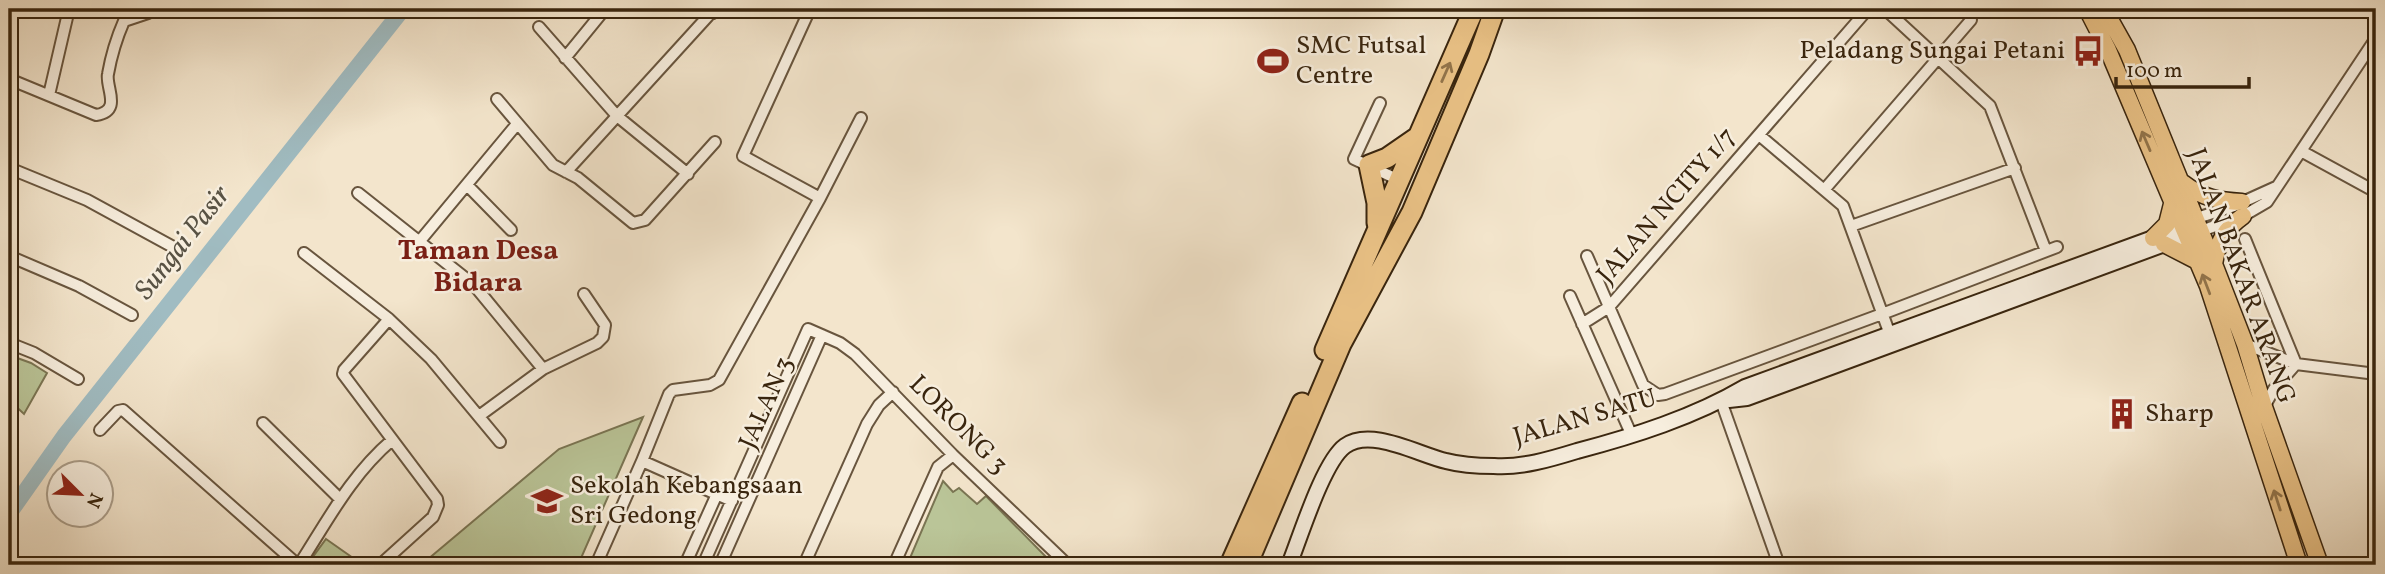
<svg xmlns="http://www.w3.org/2000/svg" width="2385" height="574" viewBox="0 0 2385 574" font-family="Vollkorn,serif">
  <rect width="100%" height="100%" fill="#f3e5cc"/>
  <filter id="stains"><feTurbulence type="fractalNoise" baseFrequency=".00286" numOctaves="4"/><feColorMatrix values="0 0 0 0 .2 0 0 0 0 .09 0 0 0 0 .02 0 0 0 .5 -.17"/></filter>
  <radialGradient id="worn" r=".72"><stop offset=".6" stop-color="#630" stop-opacity="0"/><stop offset="1" stop-color="#630" stop-opacity=".3"/></radialGradient>
  <path fill="#bac598" stroke="#7a7553" stroke-width="2" d="M9,355L31,363L47,373L24,414L9,400Z
    M643,417L578,565H421L559,449Z
    M943,481L953,492L959,488L977,504L986,496L1054,565H907Z
    M326,539L363,565H307Z"/>
  <g fill="none" stroke-linecap="round" stroke-linejoin="round">
    <path stroke="#a0bcc2" stroke-width="16" d="M9,514L64,436L403,9"/>
    <defs>
      <path id="street" d="M810,9L743,156L820,198
        M1885,9L1990,106L2046,251
        M539,27L617,116L688,174
        M565,58L605,9
        M9,79L96,115C123,111 105,87 108,74C111,57 117,37 124,21L148,13L152,9
        M49,95L69,9
        M497,99L553,165L578,178L633,223L645,220L715,142
        M1380,103L1354,159L1399,180
        M1759,135L1843,206L1892,340
        M2301,151L2376,192
        M9,168L87,200L175,248
        M566,172L710,14L713,13
        M467,185L511,230
        M1824,190L1971,20
        M358,193L474,285L543,369
        M2197,218L2234,206L2276,187
        M1851,226L2015,168
        M2201,231L2243,216L2267,202L2376,38
        M2245,239L2296,364
        M419,242L517,124
        M304,253L389,319L344,370L343,374L437,499L438,505L433,517L380,565
        M9,256L79,286L132,315
        M1587,256L1643,385L1658,395L1665,394L1882,314L2057,247
        M1570,296L1632,436
        M389,319L431,359L500,442
        M1582,324L1609,307L1868,9
        M9,343L34,353L78,379
        M2245,344L2296,364L2376,374
        M1721,401L1779,565
        M2264,407L2274,389L2296,364
        M479,416L543,369L597,343L603,337L605,325L584,294
        M263,423L339,498
        M100,430L118,411L123,410L298,565
        M642,461L669,394L673,390L710,385L719,380L820,198L861,118
        M299,565C328,520 351,475 392,440
        M596,565L642,461L732,501
        M685,565L717,494
        M703,565L808,329L840,343L855,354L953,455L1068,565
        M720,565L822,335
        M804,565L867,424L879,405L893,392
        M894,565L938,467L953,455"/>
      <path id="secondary" d="M1729,400L1747,398L2197,232
        M1289,565C1300,538 1323,462 1345,446C1371,427 1419,455 1446,461C1461,465 1479,466 1494,466C1521,468 1551,459 1577,451C1634,436 1694,417 1745,387L2153,238L2192,220"/>
      <path id="primary" d="M2087,9L2108,50L2208,286L2299,565
        M2104,9L2127,50L2214,264L2245,344L2264,407L2320,565
        M2183,183C2202,198 2219,201 2242,202
        M2153,238L2167,224L2172,204
        M2164,244L2197,261
        M2214,264C2218,241 2225,229 2243,216"/>
      <path id="highway" d="M1377,223V203L1369,165L1387,158L1416,138
        M1325,350L1474,9
        M1230,565L1302,403
        M1247,565L1341,344L1412,212L1479,54L1495,9"/>
    </defs>
    <use href="#street" stroke="#68553e" stroke-width="14"/>
    <use href="#secondary" stroke="#39250e" stroke-width="18"/>
    <use href="#primary" stroke="#39250e" stroke-width="19"/>
    <use href="#highway" stroke="#39250e" stroke-width="23"/>
    <use href="#street" stroke="#f7eede" stroke-width="10"/>
    <use href="#secondary" stroke="#f7eede" stroke-width="14"/>
    <use href="#primary" stroke="#eac286" stroke-width="16"/>
    <use href="#highway" stroke="#eac286" stroke-width="19"/>
  </g>
  <defs><path id="oneway-shaft" d="M-6 0H5M1.5-3L5.5 0L1.5 3" fill="none" stroke-width="1.6" stroke-linecap="round" stroke-linejoin="round" transform="scale(1.75)"/></defs>
  <g stroke="#92744a">
    <use href="#oneway-shaft" transform="translate(1446 72) rotate(-66)"/>
    <use href="#oneway-shaft" transform="translate(2146 141) rotate(-113)"/>
    <use href="#oneway-shaft" transform="translate(2206 284) rotate(-111)"/>
    <use href="#oneway-shaft" transform="translate(2277 500) rotate(-108)"/>
  </g>
  <defs>
    <symbol id="bus-bare" viewBox="-9 -9 18 18"><path d="M-5-6H5V4H4V6H2V4H-2V6H-4V4H-5ZM-3.5-4V0h7V-4ZM-3.5 1.2v1.5H-2V1.2ZM2 1.2v1.5H3.5V1.2Z" fill="#8f2418" stroke="#f7eede" stroke-width="2.5" paint-order="stroke"/></symbol>
    <symbol id="stadium-bare" viewBox="-9 -9 18 18"><path d="M0-5a6.5 5 0 1 0 0 10a6.5 5 0 1 0 0-10ZM-3.5-1.8h7v3.6h-7Z" fill="#8f2418" stroke="#f7eede" stroke-width="2.5" paint-order="stroke"/></symbol>
    <symbol id="building-bare" viewBox="-9 -9 18 18"><path d="M-4-6H4V6H1V3H-1V6H-4ZM-2.5-4.3h1.7v1.8h-1.7ZM.8-4.3h1.7v1.8H.8ZM-2.5-1h1.7V.8h-1.7ZM.8-1h1.7V.8H.8Z" fill="#8f2418" stroke="#f7eede" stroke-width="2.5" paint-order="stroke"/></symbol>
    <symbol id="school-bare" viewBox="-9 -9 18 18"><path d="M0-5L7-2L0 1L-7-2ZM-4 1L0 2.5L4 1V4Q0 6-4 4Z" fill="#8f2418" stroke="#f7eede" stroke-width="2.5" paint-order="stroke"/></symbol>
  </defs>
  <g fill-rule="evenodd">
    <use href="#bus-bare" x="2066" y="29" width="44" height="44"/>
    <use href="#stadium-bare" x="1251" y="39" width="44" height="44"/>
    <use href="#building-bare" x="2100" y="392" width="44" height="44"/>
    <use href="#school-bare" x="525" y="479" width="44" height="44"/>
  </g>
  <g text-anchor="middle" dominant-baseline="central" stroke-width="5" stroke-linejoin="round" paint-order="stroke">
    <g font-size="26" fill="#39250e" stroke="#f7eede" text-anchor="start">
      <text x="1296" y="46">SMC Futsal<tspan x="1296" dy="30">Centre</tspan></text>
      <text x="2065" y="51" text-anchor="end">Peladang Sungai Petani</text>
      <text x="2145" y="414">Sharp</text>
      <text x="570" y="486">Sekolah Kebangsaan<tspan x="570" dy="30">Sri Gedong</tspan></text>
    </g>
    <g font-size="26" fill="#39250e" stroke="#f7eede">
      <text transform="translate(1667 206) rotate(-49)">JALAN NCITY 1/7</text>
      <text transform="translate(2241 276) rotate(70)">JALAN BAKAR ARANG</text>
      <text transform="translate(767 403) rotate(-66)">JALAN 3</text>
      <text transform="translate(1585 418) rotate(-16)">JALAN SATU</text>
      <text transform="translate(958 425) rotate(45)">LORONG 3</text>
    </g>
    <g font-size="28" font-style="italic" fill="#585244" stroke="#f7eede">
      <text transform="translate(183 243) rotate(-52)">Sungai Pasir</text>
    </g>
    <g font-size="28" font-weight="bold" fill="#7a1f14" stroke="#f7eede">
      <text x="478" y="251">Taman Desa<tspan x="478" dy="32">Bidara</tspan></text>
    </g>
  </g>
  <rect width="2385" height="574" fill="none" stroke="#f3e5cc" stroke-width="35"/>
  <rect x="10" y="10" width="2364" height="553" fill="none" stroke="#39250e" stroke-width="3.5"/>
  <rect x="18" y="18" width="2350" height="539" fill="none" stroke="#39250e" stroke-width="2"/>
  <g transform="translate(80 494) rotate(114)"><circle r="33" fill="#f7eede" stroke="#ab9e8b" stroke-width="2"/>
  <path d="M0-5L12 26L0 18L-12 26Z" fill="#8f2418"/>
  <text y="-10" font-size="19" font-weight="bold" text-anchor="middle" fill="#39250e">N</text>
  </g>
  <path d="M2116 77v10h133v-10" fill="none" stroke="#39250e" stroke-width="3.5"/>
  <text x="2126" y="77" font-size="21" fill="#39250e" stroke="#f7eede" stroke-width="5" paint-order="stroke">100 m</text>
  <rect width="100%" height="100%" filter="url(#stains)"/>
  <rect width="100%" height="100%" fill="url(#worn)"/>
</svg>
